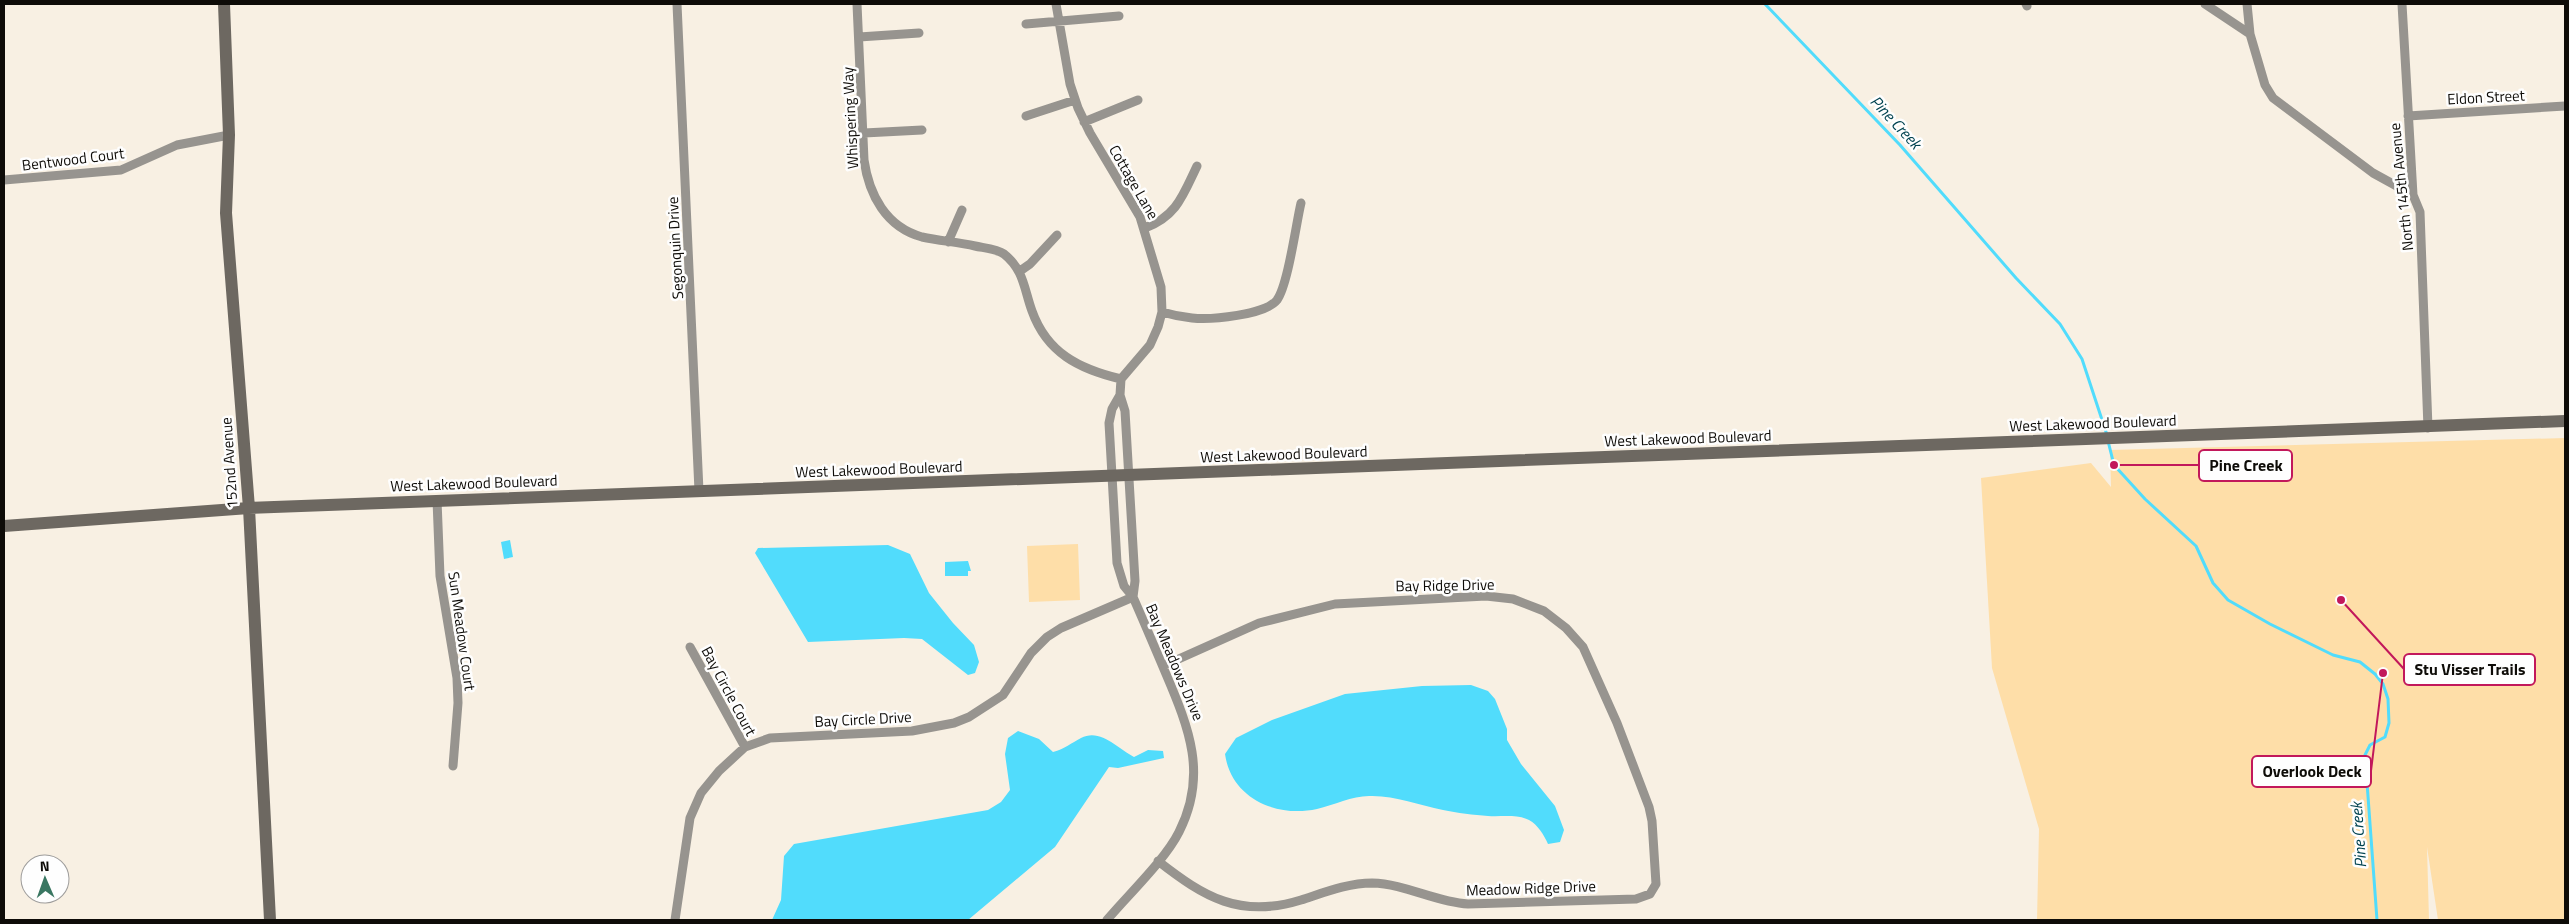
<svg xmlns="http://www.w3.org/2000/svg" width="2569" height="924" viewBox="0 0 2569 924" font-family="'Titillium Web',sans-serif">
  <rect width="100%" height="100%" fill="#f8f0e3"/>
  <path fill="#fedea8" d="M2565,438V920H2438L2427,847L2429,920H2037L2039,829L1992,668L1981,478L2091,463L2111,487L2110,450Z
    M1078,544L1080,600L1029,602L1027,546Z"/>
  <path fill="#51dcfc" d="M510,540L513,557L504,559L501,542Z
    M888,545L910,554L929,593L953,623L974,645L979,662L975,673L968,675L922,639L904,638L808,642L755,553L758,548Z
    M968,561L971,571H968V576H945V562Z
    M1471,685L1488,691L1495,699L1507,729V740L1521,764L1555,806L1564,830L1560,842L1548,844C1544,835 1538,825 1529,820C1518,814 1501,817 1488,816C1474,815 1457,813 1443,810C1418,805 1394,795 1369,796C1352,796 1334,805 1317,809C1276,818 1231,798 1225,754L1236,738L1272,720L1345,694L1422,686Z
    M1018,731L1039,739L1053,752C1065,749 1071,743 1081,738C1101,728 1118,749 1134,757L1148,750L1163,751L1164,758L1118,768L1109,767L1055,847L968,920H772L781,900L784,856L794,844L988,810L1001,802L1010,790L1005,754L1008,738Z"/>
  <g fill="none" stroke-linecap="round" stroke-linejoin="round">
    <path stroke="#51dcfc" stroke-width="3" d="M1765,4L1900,145L2016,278L2060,324L2082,359L2107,435
      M2108,441L2114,465L2145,499L2196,546L2213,583L2228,600L2270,624L2333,655L2360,662L2375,674L2383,684L2388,699L2389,723L2385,737L2370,745L2365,755L2377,920"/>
    <path stroke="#97948f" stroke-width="9" d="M677,4L699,491
      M857,4L864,160C869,195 886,227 922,237C940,241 958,242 975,246C984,248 997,249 1004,254C1024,270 1024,289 1032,311C1047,353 1079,369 1121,379
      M1056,4L1070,84L1078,108L1090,133L1140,217L1161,287L1162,312L1158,327L1150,345L1121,379L1120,395L1125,411L1135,581L1133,597
      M2026,4L2027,6
      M2205,4L2250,34L2265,85L2273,98L2373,173L2413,195
      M2247,4L2250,34
      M2402,4L2413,195L2420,212L2428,428
      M1026,24L1119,16
      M859,37L919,33
      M1026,116L1075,100
      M2408,116L2565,106
      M1084,122L1138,100
      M864,133L922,130
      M4,180L121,170L177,145L229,135
      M1145,228C1177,216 1183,195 1197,166
      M948,242L962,210
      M1020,271L1030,264L1057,235
      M1162,312C1172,315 1182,317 1192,318C1211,320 1265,315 1277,300C1288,285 1296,224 1301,203
      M437,500L440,576L457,678L458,703L453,766
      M690,647L745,747
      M1158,861C1204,897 1240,919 1301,900C1323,893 1348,883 1372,883C1406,884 1435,902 1468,904L1636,899L1650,894L1656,884L1652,821L1649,807L1617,723L1583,647L1566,628L1544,611L1513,599L1486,596L1335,604L1259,623L1163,666
      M675,920L690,818L701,793L719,771L745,747L770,738L912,731L954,723L969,717L1003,695L1031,653L1047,637L1061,628L1133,597
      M1107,920C1128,895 1165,860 1179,832C1208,775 1189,728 1166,674C1155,648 1144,622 1133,597L1124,586L1117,563L1109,423L1112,409L1120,395"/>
    <path stroke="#6d6861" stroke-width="12" d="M224,4L229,135L226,213L249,508L270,920
      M4,526L249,508L2565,421"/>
  </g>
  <g text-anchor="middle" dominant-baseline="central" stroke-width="5" stroke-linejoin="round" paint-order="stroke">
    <g font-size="15" fill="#0e0c08" stroke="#fefefe">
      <text transform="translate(2486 97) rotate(-3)">Eldon Street</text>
      <text transform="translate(850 118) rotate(-93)">Whispering Way</text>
      <text transform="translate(73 159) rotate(-7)">Bentwood Court</text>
      <text transform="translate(1134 182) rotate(60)">Cottage Lane</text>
      <text transform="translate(2401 187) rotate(-96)">North 145th Avenue</text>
      <text transform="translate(675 248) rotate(-93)">Segonquin Drive</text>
      <text transform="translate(2093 423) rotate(-2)">West Lakewood Boulevard</text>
      <text transform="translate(1688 438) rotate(-2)">West Lakewood Boulevard</text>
      <text transform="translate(1284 454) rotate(-2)">West Lakewood Boulevard</text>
      <text transform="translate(229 463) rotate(-94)">152nd Avenue</text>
      <text transform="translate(879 469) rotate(-2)">West Lakewood Boulevard</text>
      <text transform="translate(474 483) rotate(-2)">West Lakewood Boulevard</text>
      <text transform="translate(1445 585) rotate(-1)">Bay Ridge Drive</text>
      <text transform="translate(462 631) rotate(82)">Sun Meadow Court</text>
      <text transform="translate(1175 662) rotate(67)">Bay Meadows Drive</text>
      <text transform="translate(729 691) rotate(62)">Bay Circle Court</text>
      <text transform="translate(863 719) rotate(-3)">Bay Circle Drive</text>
      <text transform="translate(1531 888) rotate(-2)">Meadow Ridge Drive</text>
    </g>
    <g font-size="16" font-style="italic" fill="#014350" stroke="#fefefe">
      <text transform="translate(1896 122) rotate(47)">Pine Creek</text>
      <text transform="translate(2358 835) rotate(-94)">Pine Creek</text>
    </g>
  </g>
  <path fill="none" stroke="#c2185b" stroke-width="2" d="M2114 465L2199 465M2341 600L2404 669M2383 673L2371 771"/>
  <g fill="#c2185b" stroke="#fefefe" stroke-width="2">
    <circle cx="2114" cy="465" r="5"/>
    <circle cx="2341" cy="600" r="5"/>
    <circle cx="2383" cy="673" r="5"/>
  </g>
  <g fill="#fefefe" stroke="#c2185b" stroke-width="2">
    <rect x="2199" y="450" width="93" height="31" rx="5"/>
    <rect x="2404" y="654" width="131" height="31" rx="5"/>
    <rect x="2252" y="756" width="119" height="31" rx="5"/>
  </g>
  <g font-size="16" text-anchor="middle" font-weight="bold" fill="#0e0c08">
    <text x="2246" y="471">Pine Creek</text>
    <text x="2470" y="675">Stu Visser Trails</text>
    <text x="2312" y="777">Overlook Deck</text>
  </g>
  <rect width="2569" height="924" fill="none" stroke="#0e0c08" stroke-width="10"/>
  <g transform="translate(45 879) rotate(358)"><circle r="24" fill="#fefefe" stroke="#9e9d9c"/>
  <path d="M0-4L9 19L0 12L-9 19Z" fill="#397661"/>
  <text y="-8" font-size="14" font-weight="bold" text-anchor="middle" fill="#0e0c08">N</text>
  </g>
</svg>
